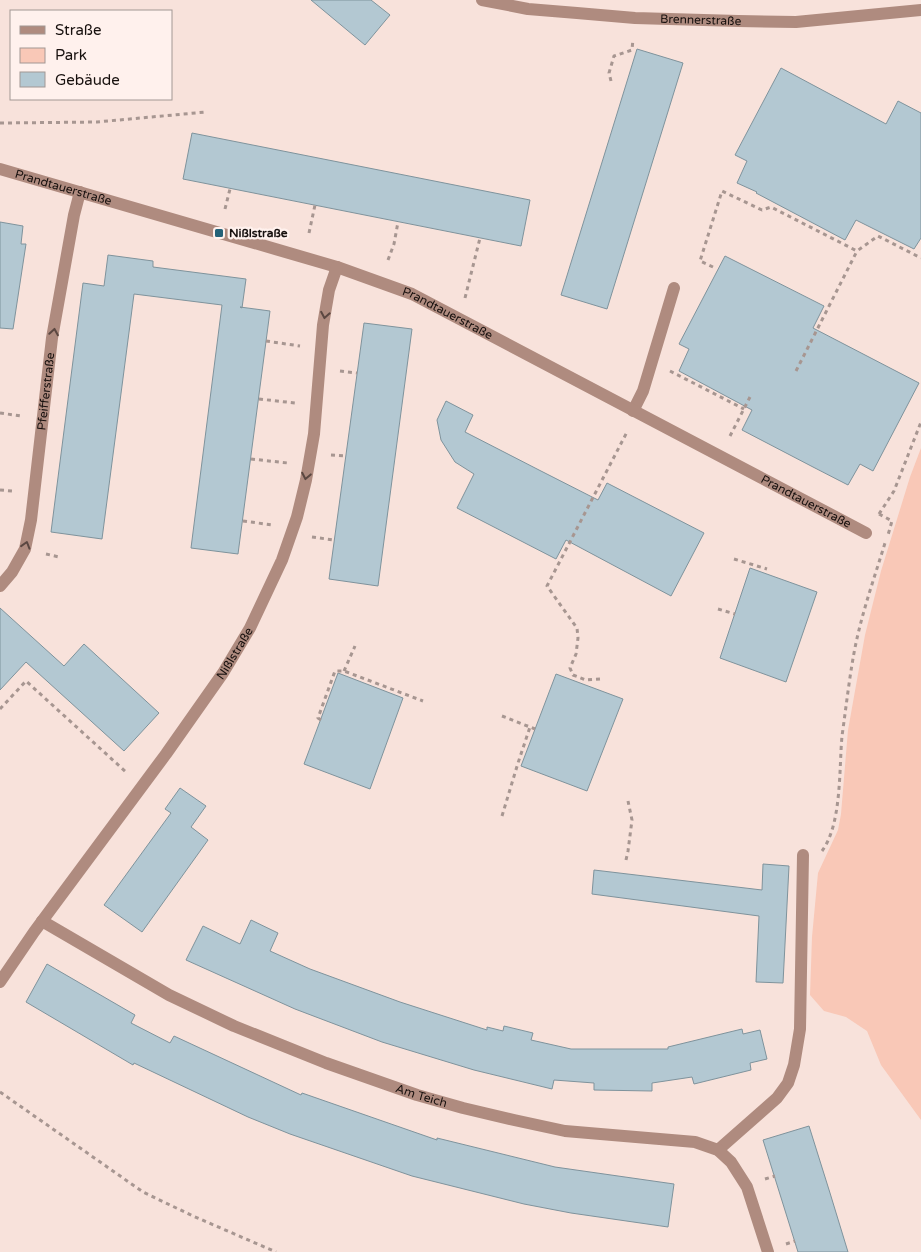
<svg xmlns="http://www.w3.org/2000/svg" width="921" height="1252" viewBox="0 0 921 1252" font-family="'Varela Round',sans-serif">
  <rect width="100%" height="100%" fill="#f8e2db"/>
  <path fill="#f9c8b7" d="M921,448V1120L881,1065L867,1031L846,1017L824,1011L810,995L812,937L818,873L838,830L841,814L848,730L865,635L881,571L910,477Z"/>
  <path fill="#b3c8d2" stroke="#7f939c" d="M311,0H371L390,15L365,45Z
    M637,49L683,63L607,309L561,295Z
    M781,68L886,124L898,101L921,113V238L914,249L856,220L845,240L756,193L757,192L737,183L747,161L735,155Z
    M192,133L530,200L521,246L183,179Z
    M0,222L23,226L21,244H26L13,329L0,328Z
    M108,255L153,261V267L246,279L242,308L240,307L270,311L238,554L191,548L222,305L134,294L102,539L51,532L83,283L104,286Z
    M725,256L824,306L813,328L919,383L873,471L860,464L848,485L813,467L742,430L752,410L679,371L689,349L679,344Z
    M364,323L412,329L378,586L329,579Z
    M446,401L473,415L465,432L539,470L598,500L607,483L704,533L671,596L566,540L556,559L457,508L474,474L455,462L441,440L437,420Z
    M750,568L817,592L786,682L720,658Z
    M0,608L64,666L84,644L159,713L124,751L26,662L0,690Z
    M338,673L403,698L370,789L304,764Z
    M556,674L623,699L587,791L521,766Z
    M180,788L206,806L191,827L208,840L142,932L104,905L171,813L165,809Z
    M763,864L789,866L783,983L756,982L759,916L592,894L594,870L762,890Z
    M251,920L278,933L270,951L310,969L400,1002L487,1030V1027L503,1031L504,1026L533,1033L531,1040L571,1049H668V1047L742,1029L743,1034L760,1030L767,1059L750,1063L751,1070L694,1084L692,1077L652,1083V1091L594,1090V1083L554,1080L552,1089L474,1070L382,1042L295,1009L186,960L203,926L240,944Z
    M47,964L135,1015L131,1023L170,1043L174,1036L301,1095L302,1093L437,1140V1138L555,1167L674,1184L668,1227L571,1213L524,1204L412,1176L290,1134L248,1117L134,1063L133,1065L26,1002Z
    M809,1126L830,1193L848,1252H798L763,1140Z"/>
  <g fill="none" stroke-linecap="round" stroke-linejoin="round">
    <path stroke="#a79691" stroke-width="3" stroke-dasharray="4 4" stroke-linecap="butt" d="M611,81L609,73L614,56L632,50L633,39
      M0,123L97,122L206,112
      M225,209L230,189
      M309,233L315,205
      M388,260L394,244L398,222
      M713,267L700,261L722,191L762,210L771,207L857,251L878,236L921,258
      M465,298L480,238
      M266,341L300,346
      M340,371L357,373
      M670,371L744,409
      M796,371L857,251
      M259,399L295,403
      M0,413L21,416
      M730,436L750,397
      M331,455L346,456
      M251,459L288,463
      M0,490L12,491
      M879,514L892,521L888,535
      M879,514L894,491L921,422
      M243,521L273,525
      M312,537L334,540
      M46,554L59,557
      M734,559L767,569
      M718,609L735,614
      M344,671L355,646
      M600,679L586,680L573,675L570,668L576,654L578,638L577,628L547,586L627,432
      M0,709L26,681L126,772
      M502,716L535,729
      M321,720L318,718L335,671H344L423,701
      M502,816L518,763L530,727
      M822,851C842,824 839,768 842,736C846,708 849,680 854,653C861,615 874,579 885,543
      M626,860L628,851L632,820L628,801
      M0,1092L143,1192L193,1216L276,1252
      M765,1179L775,1176
      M786,1244L795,1241"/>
    <path stroke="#af8b7f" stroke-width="12" d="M633,411L643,391L674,288
      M718,1150L777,1098L788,1083L794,1065L800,1029L803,855"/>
    <g stroke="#af8b7f" stroke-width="12">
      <path id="s1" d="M482,0L528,9L577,13L635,18L738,21L796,22L921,10"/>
      <path id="s2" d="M0,169L337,267L412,294L866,533"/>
      <path id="s3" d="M0,586L12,572L25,549L31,520L52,338L74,215L80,192"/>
      <path id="s4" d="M42,921L169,995L234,1026L326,1063L417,1095L463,1108L514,1120L565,1131L695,1142L718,1150L731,1162L747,1187L768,1252"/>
      <path id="s5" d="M0,982L34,932L166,754L223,673L250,628L282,560L297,517L306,480L314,434L323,325L329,290L337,267"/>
    </g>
  </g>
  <defs><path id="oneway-chevron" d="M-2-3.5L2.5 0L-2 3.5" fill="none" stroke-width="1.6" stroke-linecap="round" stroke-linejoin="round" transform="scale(1.25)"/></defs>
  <g stroke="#5b4741">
    <use href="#oneway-chevron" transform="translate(325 315) rotate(100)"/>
    <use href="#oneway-chevron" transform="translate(54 332) rotate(-81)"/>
    <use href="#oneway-chevron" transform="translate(306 476) rotate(101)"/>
    <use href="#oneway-chevron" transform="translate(26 545) rotate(-73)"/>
  </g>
  <rect fill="#246278" stroke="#fff1ed" stroke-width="2" x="214" y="228" width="10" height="10" rx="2.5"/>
  <g text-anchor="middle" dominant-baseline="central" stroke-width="4.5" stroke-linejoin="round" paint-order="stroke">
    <g font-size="12" fill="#17100e" stroke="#fff1ed">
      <text stroke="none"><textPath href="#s1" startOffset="220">Brennerstraße</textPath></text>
      <text stroke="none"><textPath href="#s2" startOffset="66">Prandtauerstraße</textPath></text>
      <text stroke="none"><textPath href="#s2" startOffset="471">Prandtauerstraße</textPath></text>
      <text stroke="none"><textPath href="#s3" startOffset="204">Pfeifferstraße</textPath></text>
      <text stroke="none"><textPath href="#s2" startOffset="876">Prandtauerstraße</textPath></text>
      <text stroke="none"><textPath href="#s5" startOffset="404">Nißlstraße</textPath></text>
      <text stroke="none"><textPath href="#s4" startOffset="419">Am Teich</textPath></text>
    </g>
    <g font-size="12" font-weight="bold" fill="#17100e" stroke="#fff1ed" text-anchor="start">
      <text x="229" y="233">Nißlstraße</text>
    </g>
  </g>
  <rect x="10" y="10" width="162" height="90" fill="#fff1ed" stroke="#a29794"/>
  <rect x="20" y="26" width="25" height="8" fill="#af8b7f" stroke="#a29794"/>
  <text x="55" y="35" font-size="15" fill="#17100e">Straße</text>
  <rect x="20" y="48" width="25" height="15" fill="#f9c8b7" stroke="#a29794"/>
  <text x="55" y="60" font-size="15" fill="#17100e">Park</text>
  <rect x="20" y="72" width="25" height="15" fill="#b3c8d2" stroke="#a29794"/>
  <text x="55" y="85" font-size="15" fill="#17100e">Gebäude</text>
</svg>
